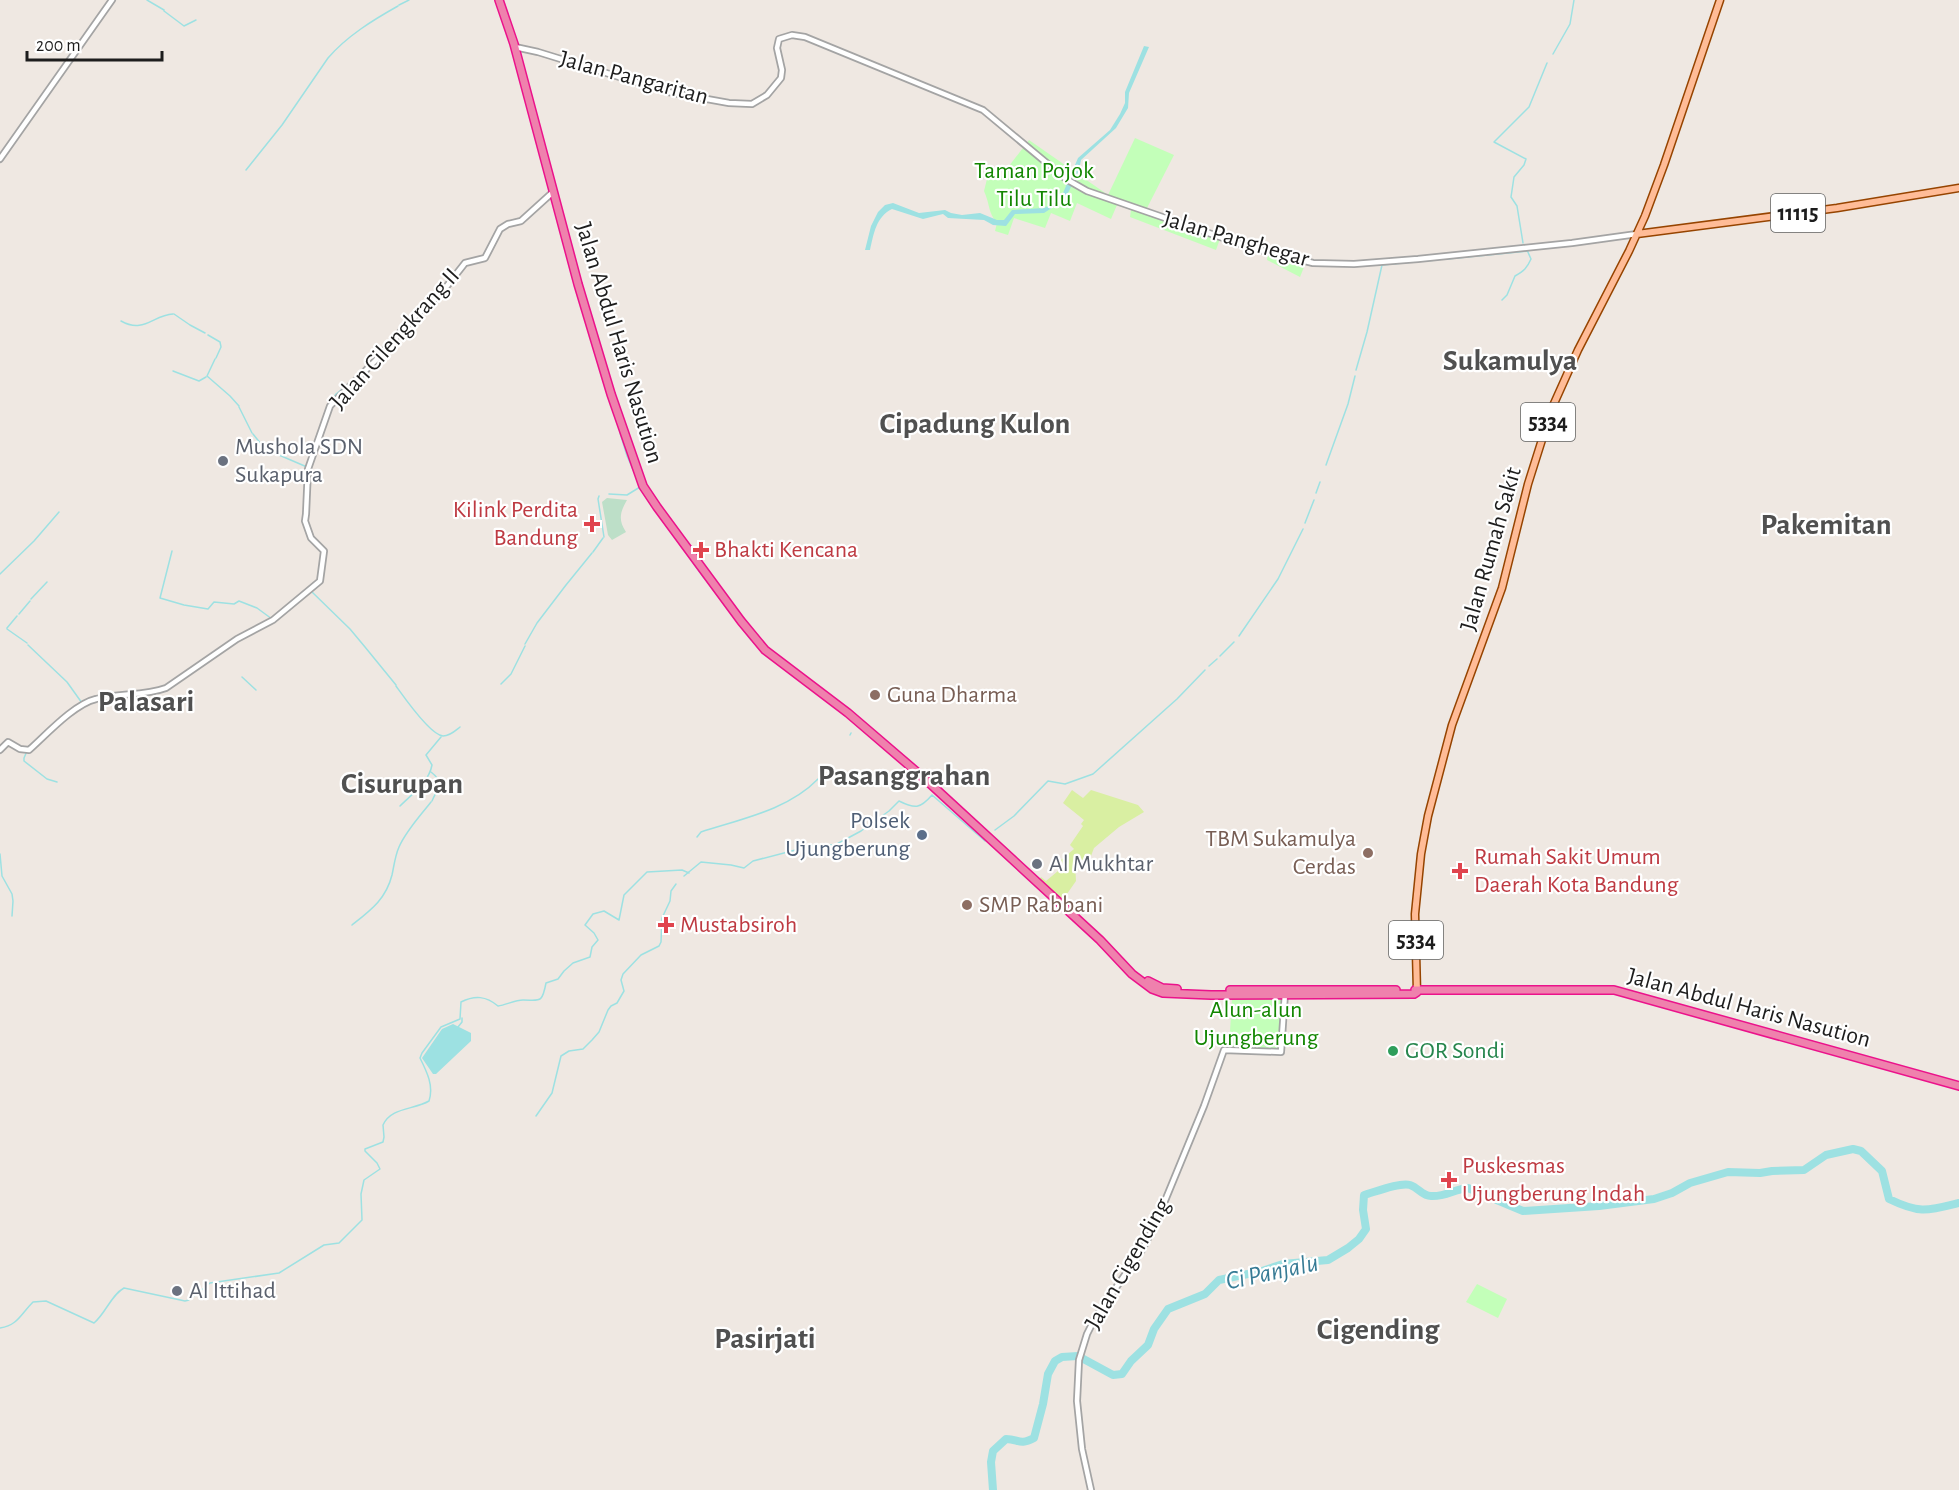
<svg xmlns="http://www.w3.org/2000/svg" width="1959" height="1490" viewBox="0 0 1959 1490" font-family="'Alegreya Sans',sans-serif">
  <rect width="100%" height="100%" fill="#efe8e2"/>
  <path fill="#d9efa2" d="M1072,790L1083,798L1091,790L1138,805L1144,812L1119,827L1094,848L1091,856L1081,861L1075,862L1076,881L1062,901L1039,880L1041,877L1046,881L1058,871L1060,872L1064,865L1061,860L1074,849L1070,845L1083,826L1081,824L1084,820L1063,803Z"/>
  <path fill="#bddfc8" d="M607,498L627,500C620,512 618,520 626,532L612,540L608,535L602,502Z"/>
  <path fill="#c3ffb9" d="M1135,138L1174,155L1145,212L1221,236L1216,250L1130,217L1131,210L1117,205L1111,219L1077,203L1070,221L1051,213L1045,228L1014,218L1008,235L995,231L997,223C988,213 990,204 984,191L987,179L991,174L999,179L1029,140L1108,195Z
    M1268,253L1306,262L1300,277L1267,260Z
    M1232,997H1282L1279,1049L1276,1051L1229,1049Z
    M1477,1284L1507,1299L1498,1318L1466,1302Z"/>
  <path fill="#9de1e2" d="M1144,46L1149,47L1129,93L1128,108L1116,128L1081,160L1079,170L1069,191L1061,202L1044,213L1015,214L1006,226L993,225L984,220L948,218L943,214L923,219L892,209C876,217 874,233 870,250H865L871,226L878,212L885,205L893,203L919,213L945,210L951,213L962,215L980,213L997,220H1004L1012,210L1044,208L1054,203L1063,193L1078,158L1110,130L1120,114L1125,103V92Z
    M453,1024L471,1033V1041L436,1074H433L422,1058L442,1029Z"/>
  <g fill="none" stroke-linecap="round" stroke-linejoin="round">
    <path stroke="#9de1e2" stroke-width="1.5" d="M147,0L164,10
      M399,5L409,0
      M164,11L184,26L196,20
      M1553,54L1570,24L1574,0
      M328,58C347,36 373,20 398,6
      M246,170L282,125L328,58
      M1523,243L1517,206L1511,197L1514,177L1524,165L1526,159L1494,142L1529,107L1547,63
      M1447,259L1528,251
      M465,261L475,259
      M1421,261L1438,260
      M1502,300L1507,295L1515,276C1524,271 1527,268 1531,259L1527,250
      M174,314L190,325
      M408,319L445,285
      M121,321C144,334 153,315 173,314
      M190,325L205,333
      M208,335L220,342L221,347L216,358
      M389,342L407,320
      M215,359L207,376L230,396L239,406
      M1356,370L1367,332L1382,265L1413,262
      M173,371L199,381L206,377
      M331,402L336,394L351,382
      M239,407L252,433
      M616,419L620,431
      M620,433L627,456L638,481
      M253,434L265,449L307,467
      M1326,465L1348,404L1355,376
      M1316,493L1320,482
      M609,494L627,495L640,487
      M599,496L598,499L604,537
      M661,518L704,578
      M1305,523L1314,500
      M172,551L160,598L184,605L208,609L214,602L234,604L239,601L257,608L272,619
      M593,552L603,538
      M0,574L34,541L59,512
      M705,579L751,640
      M566,585L592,553
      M311,591L350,629L365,647
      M31,599L47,582
      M19,614L30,601
      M7,628L17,616
      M7,629L27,643
      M1239,636L1278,579L1303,529
      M753,642L760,649
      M525,644L537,623L566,585
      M28,645L67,682L82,703
      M365,647L396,685
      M1220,656L1234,642
      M1209,666L1217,659
      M242,677L256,690
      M501,684L511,674L525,646
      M396,686C404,697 430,735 443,736C450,736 455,731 460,727
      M124,693L143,691
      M850,735L851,733
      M33,743L43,733
      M27,751L24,758V761L47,779L57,782
      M431,772C445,783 438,787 432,801
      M400,806C412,794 429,782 432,765L426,755L441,737
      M995,830L1014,816L1048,781L1065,784L1093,774L1177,699L1205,670
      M697,837L701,832C741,819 788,810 818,779
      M0,854L2,876L12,894L13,901L12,916
      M684,876L701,862L731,865L744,868L753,861L803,848L815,845H835L861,831L889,811L899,801C915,809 920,809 932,795L985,841
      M352,925C371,910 386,899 392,875C394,866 395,856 399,847C406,831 420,816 431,802
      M458,1027L462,1022V1018
      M536,1116L552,1093L561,1056L569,1051L583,1049L592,1040L599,1032L608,1010L611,1006L617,1003L624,991L621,980L623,974L641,955L659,946L661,942L662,918L670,901L671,891L676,884
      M0,1328C18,1325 20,1315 33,1302L46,1301L94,1323C106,1313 111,1295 124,1288L185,1301L189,1300L210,1283L279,1273L324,1245L339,1243L362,1220L361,1194L364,1180L380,1169L377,1163L365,1151V1149L383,1142L384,1137L383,1125C391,1107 414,1110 429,1101C434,1086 427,1072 420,1058L422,1053L441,1027L460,1019L461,1002C475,995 486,996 498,1006C506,1005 515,1000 523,1000C540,1000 542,1004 546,983L558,979L564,971L573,963L590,957L592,947L598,940L594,933L585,925L593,914L604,911L619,920L624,895L647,872L682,870L689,873"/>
    <path stroke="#9de1e2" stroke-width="8" d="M993,1490L991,1462L993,1451L1006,1439C1019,1439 1019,1446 1034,1438L1043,1404L1048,1374L1055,1361L1062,1357L1078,1356L1113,1375L1122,1374L1131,1361L1148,1345L1154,1329L1168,1309L1205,1294L1219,1280L1262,1271L1283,1264L1328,1260L1348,1248L1359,1239L1366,1229L1363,1210L1364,1195C1375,1192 1400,1182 1410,1185C1419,1188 1422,1196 1431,1196C1445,1197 1455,1189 1468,1188L1523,1211L1599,1206L1654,1199L1672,1193L1690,1183L1728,1172L1760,1173L1772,1171L1804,1170L1826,1155L1853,1149L1861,1151L1882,1171L1889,1199C1920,1214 1927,1211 1959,1203"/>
    <defs>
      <path id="minor" d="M515,47L538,52L668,92L729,103L752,104L767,95L781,78L782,70L777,48L779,39L792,35L805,37L983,110L1066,179L1087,191L1252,248L1313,263L1354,264L1418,259L1572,243L1637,234
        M0,159L112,0
        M0,750L8,742L20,749L29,750C46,735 74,704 96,699C119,693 144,696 166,688L237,639L273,620L320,581L324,551L311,538L305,521L306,514L308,469L330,406L376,360L410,321L443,291L465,263L485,258L500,229L508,224L521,221L553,192
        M1091,1490L1082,1449L1077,1401L1079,1360L1087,1334L1095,1318L1142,1250L1155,1225L1204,1106L1224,1050L1281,1052L1285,993"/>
      <path id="major" d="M1637,234L1837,208L1959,188
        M1417,992L1415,914L1421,854L1428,816L1452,725L1502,588L1528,484L1552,408L1578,350L1629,251L1645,216L1664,165L1720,0"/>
      <path id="highway" d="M499,0L514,44L578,284L611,394L643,486L657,507L741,621L765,650L848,713L925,779L1100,940L1132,974L1152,989L1163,993L1211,995L1414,994L1417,992
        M1148,981L1162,988L1177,989
        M1230,990H1396
        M1415,990H1614L1959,1086"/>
    </defs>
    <use href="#minor" stroke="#a4a4a4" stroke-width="8"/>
    <use href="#major" stroke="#964400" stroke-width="9"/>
    <use href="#highway" stroke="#eb128b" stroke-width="10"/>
    <use href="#minor" stroke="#fff" stroke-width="4.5"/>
    <use href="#major" stroke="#ffbc97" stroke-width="6"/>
    <use href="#highway" stroke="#ef81ad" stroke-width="7"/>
  </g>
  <g fill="#6b7280" stroke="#fff" stroke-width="2">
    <circle cx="223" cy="461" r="6"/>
    <circle cx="1037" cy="864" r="6"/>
    <circle cx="177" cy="1291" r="6"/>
  </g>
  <g fill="#e0444e" stroke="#fff" stroke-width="2">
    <path d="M589 515h6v6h6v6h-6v6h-6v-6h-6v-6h6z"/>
    <path d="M698 541h6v6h6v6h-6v6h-6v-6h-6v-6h6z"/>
    <path d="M1457 862h6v6h6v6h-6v6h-6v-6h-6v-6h6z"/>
    <path d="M663 916h6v6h6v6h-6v6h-6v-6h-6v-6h6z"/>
    <path d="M1446 1171h6v6h6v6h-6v6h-6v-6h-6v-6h6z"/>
  </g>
  <g fill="#8d6e63" stroke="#fff" stroke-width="2">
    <circle cx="875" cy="695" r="6"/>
    <circle cx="1368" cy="853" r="6"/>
    <circle cx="967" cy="905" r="6"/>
  </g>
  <circle fill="#5c6f8a" stroke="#fff" stroke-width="2" cx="922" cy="835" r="6"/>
  <circle fill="#2e9e5b" stroke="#fff" stroke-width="2" cx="1393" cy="1051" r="6"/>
  <g text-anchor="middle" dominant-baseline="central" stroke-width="4.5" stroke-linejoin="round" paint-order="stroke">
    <g fill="#fff" stroke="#616161" stroke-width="1.5">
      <rect x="1771" y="194" width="54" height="38" rx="4.5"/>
      <rect x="1521" y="403" width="54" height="38" rx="4.5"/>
      <rect x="1389" y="921" width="54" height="38" rx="4.5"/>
    </g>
    <g font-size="22" font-weight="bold" fill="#1d1d1d">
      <text x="1798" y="213">11115</text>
      <text x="1548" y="422">5334</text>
      <text x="1416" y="940">5334</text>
    </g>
    <g font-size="24" fill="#1d1d1d" stroke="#fff">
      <text transform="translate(634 78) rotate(15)">Jalan Pangaritan</text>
      <text transform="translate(1236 239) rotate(16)">Jalan Panghegar</text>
      <text transform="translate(395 339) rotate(-48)">Jalan Cilengkrang II</text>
      <text transform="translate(619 343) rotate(73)">Jalan Abdul Haris Nasution</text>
      <text transform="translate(1491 549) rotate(-74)">Jalan Rumah Sakit</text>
      <text transform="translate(1749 1008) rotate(15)">Jalan Abdul Haris Nasution</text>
      <text transform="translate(1128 1264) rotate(-60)">Jalan Cigending</text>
    </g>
    <g font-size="24" fill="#128600" stroke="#fff">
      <text x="1034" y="171">Taman Pojok<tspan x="1034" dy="28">Tilu Tilu</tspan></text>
      <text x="1256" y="1010">Alun-alun<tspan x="1256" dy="28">Ujungberung</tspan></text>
    </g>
    <g font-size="24" fill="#5b616d" stroke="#fff" text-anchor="start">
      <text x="235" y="447">Mushola SDN<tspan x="235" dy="28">Sukapura</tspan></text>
      <text x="1049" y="864">Al Mukhtar</text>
      <text x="189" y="1291">Al Ittihad</text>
    </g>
    <g font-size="24" fill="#be3a42" stroke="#fff" text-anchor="start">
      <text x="578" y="510" text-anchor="end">Kilink Perdita<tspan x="578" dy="28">Bandung</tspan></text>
      <text x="714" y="550">Bhakti Kencana</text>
      <text x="1474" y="857">Rumah Sakit Umum<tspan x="1474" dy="28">Daerah Kota Bandung</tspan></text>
      <text x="680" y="925">Mustabsiroh</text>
      <text x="1462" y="1166">Puskesmas<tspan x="1462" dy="28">Ujungberung Indah</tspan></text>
    </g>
    <g font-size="24" fill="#785e54" stroke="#fff" text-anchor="start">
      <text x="887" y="695">Guna Dharma</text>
      <text x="1356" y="839" text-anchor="end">TBM Sukamulya<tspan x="1356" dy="28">Cerdas</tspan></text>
      <text x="979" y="905">SMP Rabbani</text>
    </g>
    <g font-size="24" fill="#4e5e75" stroke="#fff" text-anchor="end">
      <text x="910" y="821">Polsek<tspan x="910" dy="28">Ujungberung</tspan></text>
    </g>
    <g font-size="24" fill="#27864d" stroke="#fff" text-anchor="start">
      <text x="1405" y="1051">GOR Sondi</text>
    </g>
    <g font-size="26" font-style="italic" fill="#377b95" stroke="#fff">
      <text transform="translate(1272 1272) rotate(-12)">Ci Panjalu</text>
    </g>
    <g font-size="30" font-weight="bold" fill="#505050" stroke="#fff">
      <text x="1510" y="361">Sukamulya</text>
      <text x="975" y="424">Cipadung Kulon</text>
      <text x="1826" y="525">Pakemitan</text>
      <text x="146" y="702">Palasari</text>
      <text x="904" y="776">Pasanggrahan</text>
      <text x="402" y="784">Cisurupan</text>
      <text x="1378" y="1330">Cigending</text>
      <text x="765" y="1339">Pasirjati</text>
    </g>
  </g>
  <path d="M27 51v9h135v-9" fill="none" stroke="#1d1d1d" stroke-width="3"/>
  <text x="36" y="51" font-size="18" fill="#1d1d1d" stroke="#ffffff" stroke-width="4.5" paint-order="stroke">200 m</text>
</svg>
